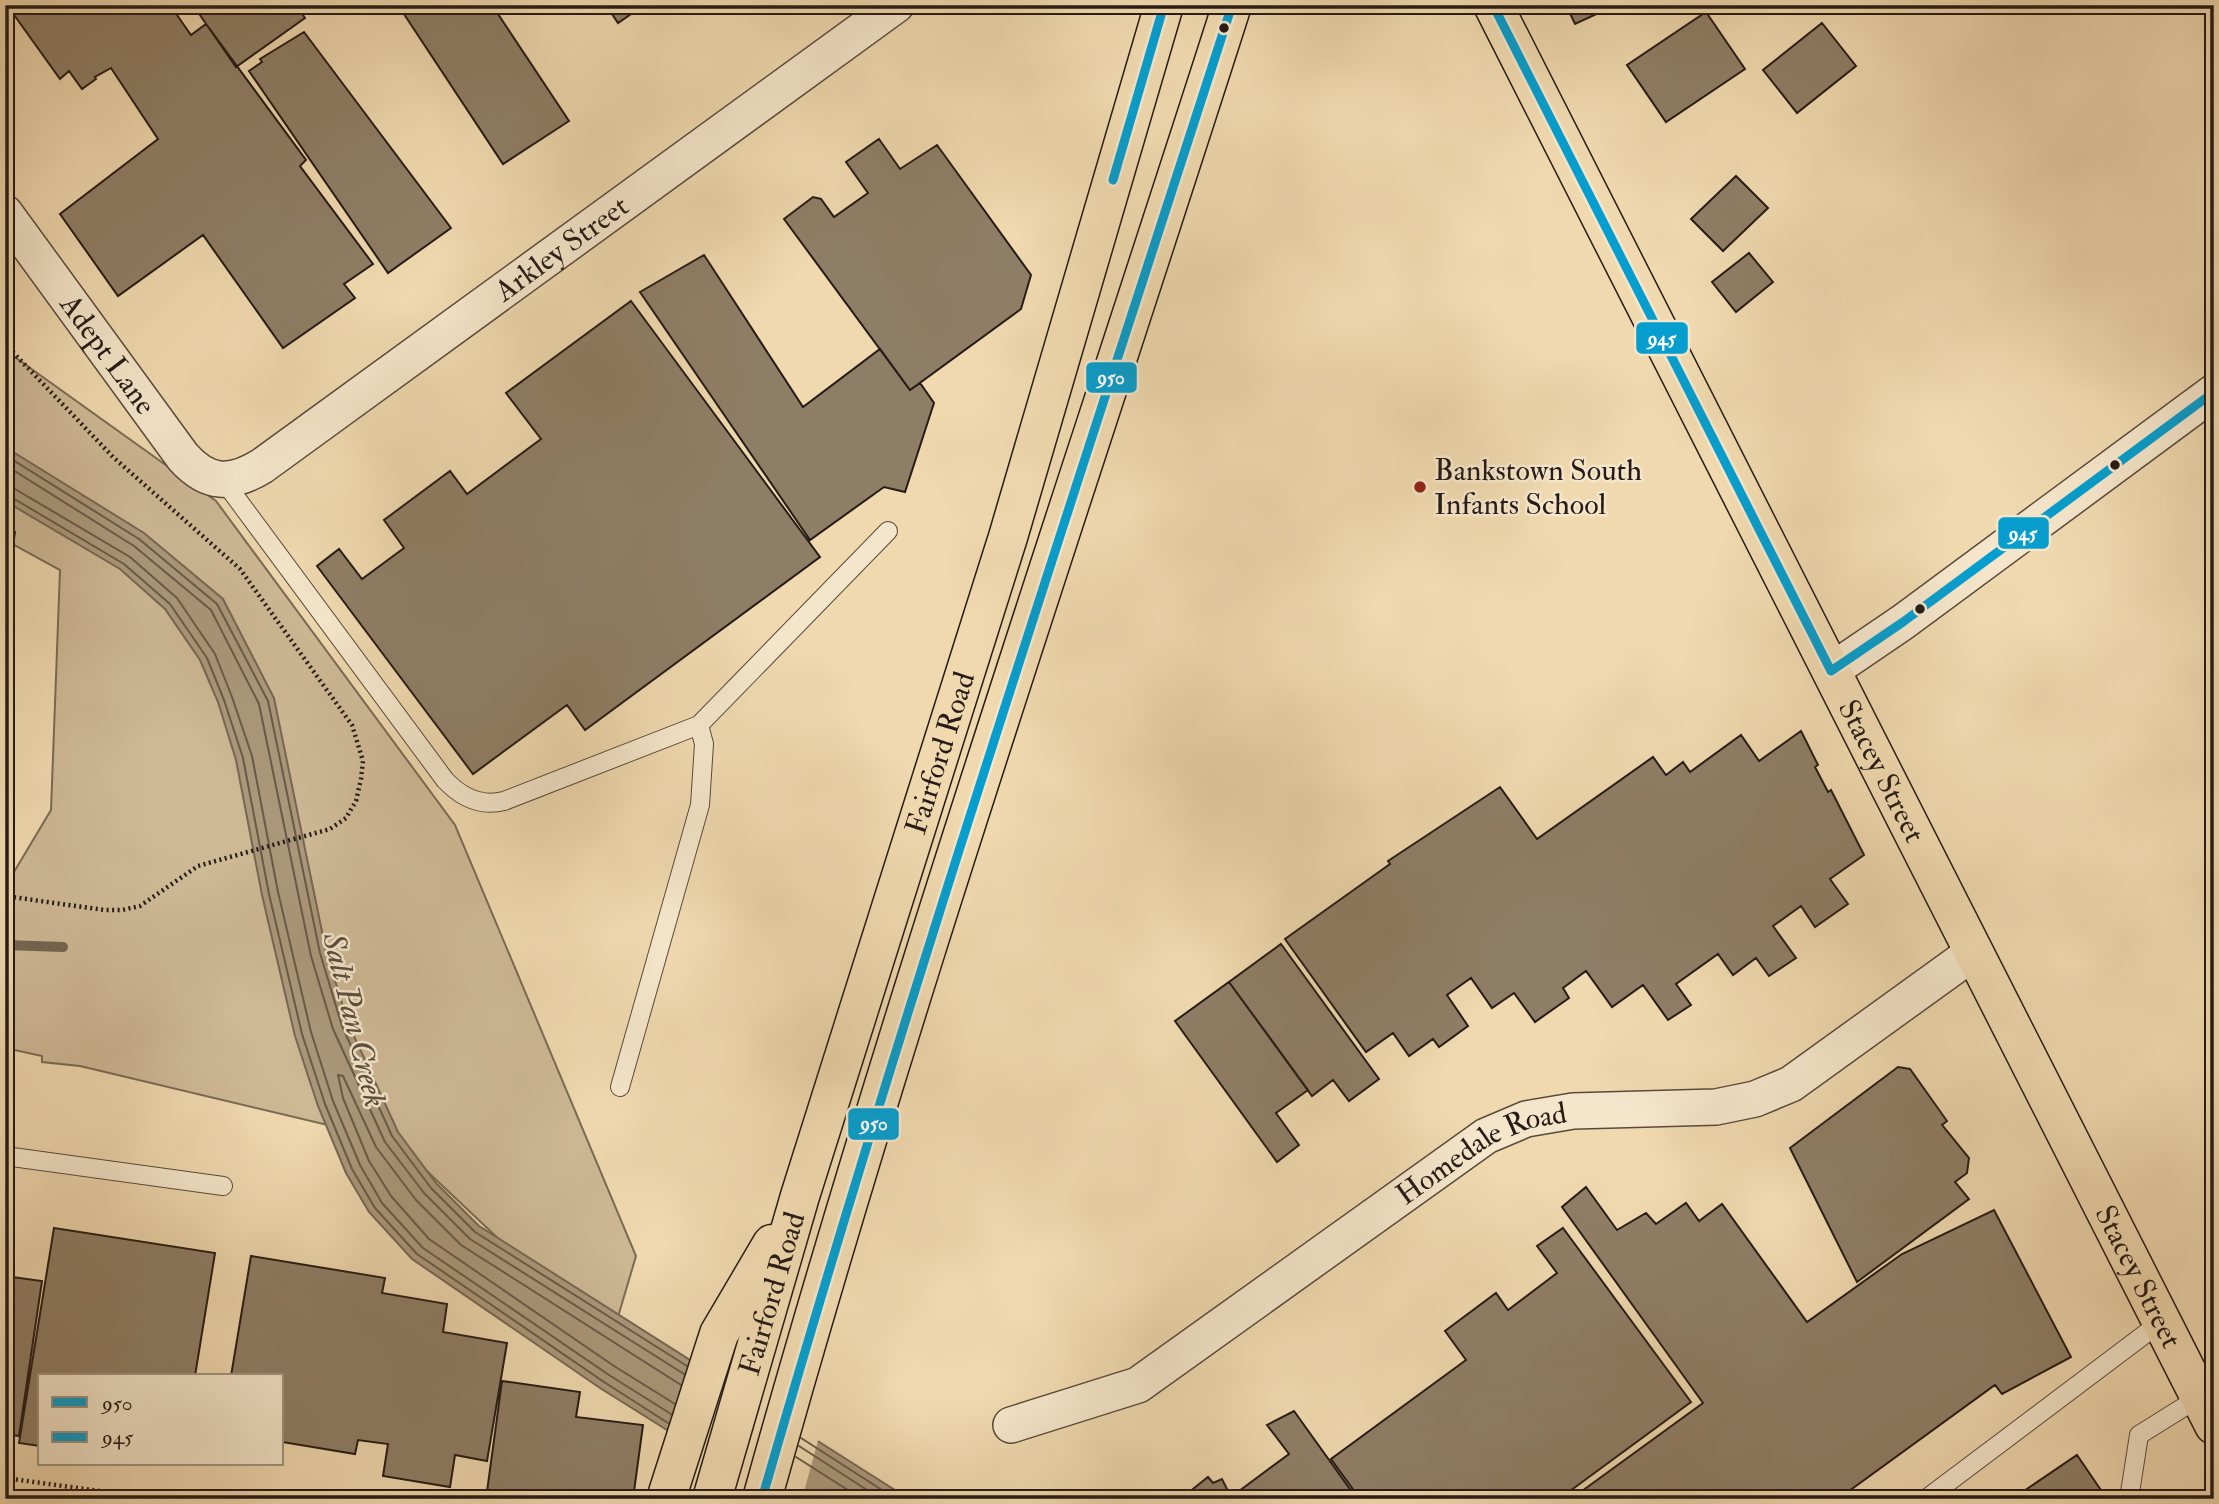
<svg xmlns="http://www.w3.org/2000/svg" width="2219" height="1504" viewBox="0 0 2219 1504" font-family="'IM FELL Double Pica',serif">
  <rect width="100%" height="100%" fill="#f0d9af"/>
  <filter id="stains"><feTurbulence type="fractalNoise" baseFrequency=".00286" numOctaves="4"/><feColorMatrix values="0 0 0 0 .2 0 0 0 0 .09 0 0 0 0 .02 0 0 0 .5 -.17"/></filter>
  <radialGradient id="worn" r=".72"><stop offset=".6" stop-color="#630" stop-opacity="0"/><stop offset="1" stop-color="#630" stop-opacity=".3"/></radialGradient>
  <path fill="#ceb995" stroke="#7a6a56" stroke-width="2" d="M5,350L216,501L455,825L636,1256L610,1344L395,1141L80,1066L42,1062V1056L5,1048V887L51,810L60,570L5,540Z"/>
  <path fill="#ab987b" stroke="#766653" stroke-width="2" d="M5,447L144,533L223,599L274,698L326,951L348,1023L398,1132L436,1183L479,1226L909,1499H777L600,1388L412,1259L369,1212L346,1173L318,1106L295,1036L262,895L236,760L218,702L200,660L165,609L120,569L5,501Z"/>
  <path fill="#f0d9af" d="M694,1358L819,1437L802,1499H770L672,1437Z"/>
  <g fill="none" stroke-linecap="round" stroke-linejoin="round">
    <path stroke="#685a48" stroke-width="2" d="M5,455L139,539L217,604L268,701L320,953L342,1026L392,1136L431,1188L475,1232L687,1366
      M5,465L134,546L211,610L259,704L311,956L333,1029L385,1142L424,1193L470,1239L684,1374
      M5,487L15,489L130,557L177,598L215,654L232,697L252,756L278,892L311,1032L333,1101L360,1165L382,1203L423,1248L609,1375L671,1414
      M5,496L11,497L124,564L170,604L207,658L224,700L243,758L269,894L302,1034L325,1104L352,1169L375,1208L417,1254L604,1382L668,1423
      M675,1404L614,1366L429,1239L391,1196L369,1161L343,1098L338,1075L343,1076L376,1147L416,1200L461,1245L681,1385
      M801,1438L896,1499
      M799,1446L881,1499
      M796,1457L862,1499"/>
    <path stroke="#766653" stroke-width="10" d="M5,945L63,947"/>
  </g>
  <path fill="#8f7e66" stroke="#261b16" stroke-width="2" d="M7,5H170L191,35L206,24L306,160L300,166L373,264L344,284L355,298L283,348L203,235L118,296L60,214L158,139L111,68L95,77L96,79L82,89L69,71L60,79Z
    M193,5H296L305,18L236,67Z
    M398,5H492L569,121L503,164Z
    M606,5H644L618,23Z
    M1566,5H1616L1575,24Z
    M1706,12L1745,69L1666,122L1627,65Z
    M1822,23L1856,66L1797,113L1763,70Z
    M304,32L451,228L388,273L249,71L262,62L260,59Z
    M879,139L900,169L937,145L1031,275L1021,309L910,390L784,219L813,197L821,199L834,217L868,193L846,162Z
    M1736,176L1768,208L1723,251L1691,219Z
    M1749,253L1773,282L1736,312L1712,282Z
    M704,255L803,407L880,349L910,390L920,383L934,403L905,492L884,487L810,540L640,292Z
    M631,301L820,557L585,730L567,705L473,774L317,566L339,549L362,579L404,548L384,520L450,471L467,494L541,439L506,393Z
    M5,530L15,532L6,595H5Z
    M1801,731L1818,765L1815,767L1828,792L1831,790L1864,855L1830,879L1848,904L1815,927L1801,906L1773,926L1796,958L1769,976L1756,958L1733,975L1718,954L1676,984L1691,1005L1668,1020L1643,985L1612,1007L1586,971L1563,988L1569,998L1535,1022L1514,993L1492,1008L1471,978L1447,995L1468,1026L1439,1047L1433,1039L1409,1056L1393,1033L1366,1052L1285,939L1390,864L1388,861L1500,787L1537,839L1653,757L1666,775L1683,762L1690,772L1741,735L1759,761Z
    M1281,944L1379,1079L1349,1101L1333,1080L1312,1096L1229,982Z
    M1229,982L1308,1090L1276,1113L1299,1145L1277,1162L1175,1021Z
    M1898,1067L1910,1069L1947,1121L1942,1125L1969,1158L1967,1173L1955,1182L1969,1199L1857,1282L1790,1148Z
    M1586,1187L1617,1230L1646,1213L1656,1224L1686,1203L1699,1221L1722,1204L1807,1322L1902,1254L1994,1210L2071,1357L2002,1394L1995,1385L1838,1499H1571L1703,1403L1562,1207Z
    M54,1228L215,1253L195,1376H40V1446L19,1443Z
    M1563,1228L1691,1402L1559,1499H1360L1331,1459L1466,1360L1445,1331L1496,1293L1508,1310L1557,1273L1537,1246Z
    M251,1256L385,1278L382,1293L447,1304L443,1332L507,1343L487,1461L455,1455L450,1487L383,1476L388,1444L358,1440L355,1454L282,1442V1376H231Z
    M5,1276L42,1281L19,1436L5,1434Z
    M502,1381L580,1392L576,1417L643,1425L633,1499H486Z
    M1294,1411L1357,1499H1192L1188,1493L1208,1477L1213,1483L1222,1479L1231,1497L1289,1454L1267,1425Z
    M2077,1455L2107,1499H2012Z"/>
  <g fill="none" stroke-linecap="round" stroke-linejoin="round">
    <defs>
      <path id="service" d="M223,480L445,780C461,797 480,807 504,801L699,725L888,531
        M620,1087L700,805L704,744L699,725
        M5,1156L223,1186
        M1926,1499L2161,1322
        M2129,1499L2139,1435L2203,1395"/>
      <g id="minor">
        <path id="s1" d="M5,213L183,457C208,485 231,485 262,466L896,5"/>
        <path d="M1831,671L1903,622L2214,392"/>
        <path id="s2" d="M1011,1425L1138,1385L1486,1136L1526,1119L1573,1111L1716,1107L1755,1099L1791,1084L1974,952"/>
      </g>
      <g id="trunk">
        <path id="s3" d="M1493,5L2214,1425"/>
        <path d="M666,1499L719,1334L772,1244"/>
        <path id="s4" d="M712,1499L800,1196L1008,537L1164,5"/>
        <path d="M762,1499C902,996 1073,502 1232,5"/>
      </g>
    </defs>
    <use href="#service" stroke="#584a3c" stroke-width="20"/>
    <use href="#minor" stroke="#584a3c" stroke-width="38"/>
    <use href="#trunk" stroke="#261b16" stroke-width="41"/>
    <path stroke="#261b16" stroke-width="4.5" stroke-dasharray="2 3.5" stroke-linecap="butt" d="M5,344L113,457L240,569L352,725L363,761L361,779L356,801L346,818L330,829L198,866L140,906L122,910H104L5,896
      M5,1478L158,1499"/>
    <use href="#service" stroke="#f5e6cb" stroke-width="18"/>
    <use href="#minor" stroke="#f5e6cb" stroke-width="35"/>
    <use href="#trunk" stroke="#f0d9af" stroke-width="38"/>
    <defs>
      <path id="bus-1" d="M1113,180L1164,5
        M762,1499C906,997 1072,502 1232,5"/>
      <path id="bus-2" d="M1493,5L1831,671
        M1831,671L1903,622L2214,392"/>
    </defs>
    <use href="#bus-1" stroke="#f5e6cb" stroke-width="14"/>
    <use href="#bus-2" stroke="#f5e6cb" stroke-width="14"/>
    <use href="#bus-1" stroke="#069ece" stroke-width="9"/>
    <use href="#bus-2" stroke="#069ece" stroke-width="9"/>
  </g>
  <g fill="#261b16" stroke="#f5e6cb" stroke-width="2.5">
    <circle cx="1224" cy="28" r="6"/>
    <circle cx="2115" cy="465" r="6"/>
    <circle cx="1920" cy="609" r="6"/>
  </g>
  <circle fill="#8f2418" stroke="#f5e6cb" stroke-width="2.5" cx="1420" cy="487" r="7"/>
  <g text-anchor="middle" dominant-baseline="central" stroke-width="5" stroke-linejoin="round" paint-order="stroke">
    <g font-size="30" fill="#261b16" stroke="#f5e6cb">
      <text stroke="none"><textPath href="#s1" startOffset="761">Arkley Street</textPath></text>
      <text stroke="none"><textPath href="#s1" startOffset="175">Adept Lane</textPath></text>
      <text stroke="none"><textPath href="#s4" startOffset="780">Fairford Road</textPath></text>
      <text stroke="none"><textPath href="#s3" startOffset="859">Stacey Street</textPath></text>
      <text stroke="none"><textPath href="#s2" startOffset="550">Homedale Road</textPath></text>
      <text stroke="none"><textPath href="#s3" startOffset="1426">Stacey Street</textPath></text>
      <text stroke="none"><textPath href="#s4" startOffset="214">Fairford Road</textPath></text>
    </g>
    <g font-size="30" fill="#261b16" stroke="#f5e6cb" text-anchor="start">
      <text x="1434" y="470">Bankstown South<tspan x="1434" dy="34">Infants School</tspan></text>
    </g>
    <g font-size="32" font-style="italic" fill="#5b4d3e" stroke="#f5e6cb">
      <text transform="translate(354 1020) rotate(76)">Salt Pan Creek</text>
    </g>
  </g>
  <g stroke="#f5e6cb" stroke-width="2.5">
    <rect x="1635" y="321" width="54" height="34" rx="7" fill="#069ece"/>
    <rect x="1085" y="361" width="53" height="33" rx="7" fill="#069ece"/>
    <rect x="1997" y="516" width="53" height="34" rx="7" fill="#069ece"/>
    <rect x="847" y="1107" width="53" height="34" rx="7" fill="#069ece"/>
  </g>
  <g font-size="19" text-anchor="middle" font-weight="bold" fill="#fff">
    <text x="1662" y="345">945</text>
    <text x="1111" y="384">950</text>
    <text x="2023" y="540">945</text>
    <text x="874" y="1130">950</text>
  </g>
  <rect width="2219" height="1504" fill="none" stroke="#f0d9af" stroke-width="28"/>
  <rect x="7" y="7" width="2205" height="1490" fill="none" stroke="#261b16" stroke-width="3.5"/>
  <rect x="14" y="14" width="2191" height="1476" fill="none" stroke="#261b16" stroke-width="2"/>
  <rect x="38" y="1374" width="245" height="91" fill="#f5e6cb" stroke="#a29583" stroke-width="2"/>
  <rect x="52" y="1397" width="35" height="10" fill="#069ece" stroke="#a29583" stroke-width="2"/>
  <text x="102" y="1410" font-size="21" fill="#261b16">950</text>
  <rect x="52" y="1432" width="35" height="10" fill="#069ece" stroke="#a29583" stroke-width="2"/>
  <text x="102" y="1444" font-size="21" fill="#261b16">945</text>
  <rect width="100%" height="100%" filter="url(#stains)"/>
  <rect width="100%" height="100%" fill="url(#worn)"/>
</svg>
